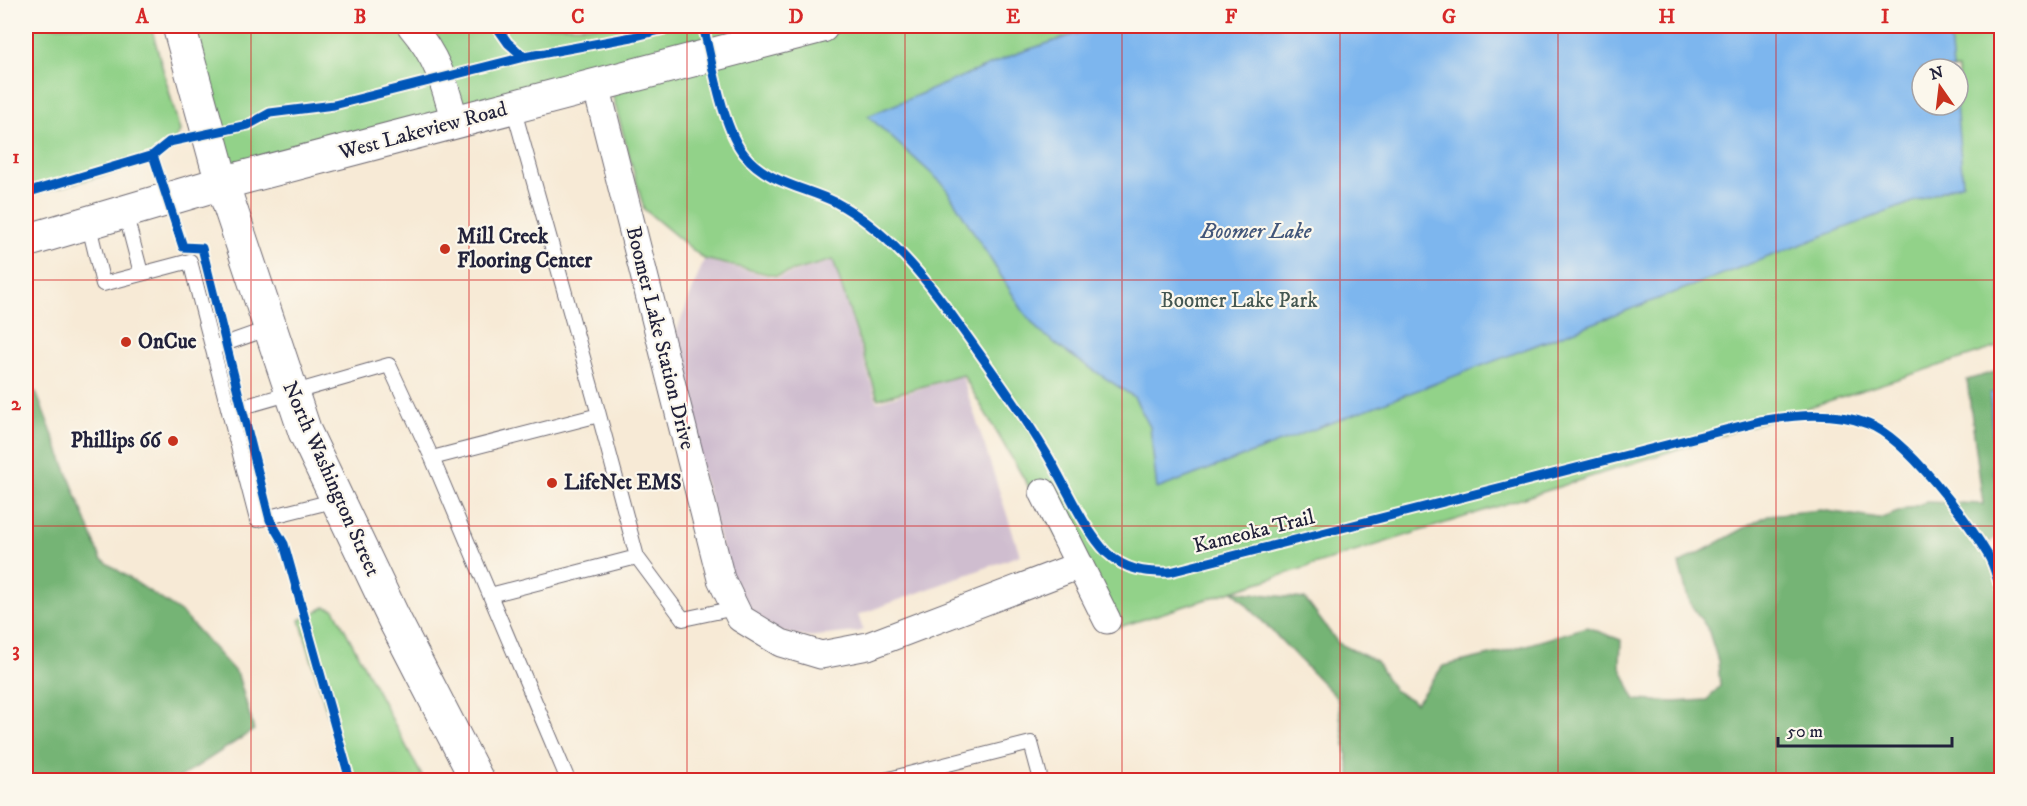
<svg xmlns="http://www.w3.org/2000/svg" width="2027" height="806" viewBox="0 0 2027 806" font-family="'IM FELL DW Pica',serif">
  <rect width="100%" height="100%" fill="#fbf7ec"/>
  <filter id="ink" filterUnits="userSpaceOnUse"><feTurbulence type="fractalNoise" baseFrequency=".0167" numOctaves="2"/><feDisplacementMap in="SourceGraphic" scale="12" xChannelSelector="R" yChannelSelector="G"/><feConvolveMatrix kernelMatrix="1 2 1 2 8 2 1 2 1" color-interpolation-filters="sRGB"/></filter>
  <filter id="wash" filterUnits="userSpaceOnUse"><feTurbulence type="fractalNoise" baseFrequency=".008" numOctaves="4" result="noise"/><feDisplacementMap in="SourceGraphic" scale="24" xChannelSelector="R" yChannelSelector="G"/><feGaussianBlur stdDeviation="1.35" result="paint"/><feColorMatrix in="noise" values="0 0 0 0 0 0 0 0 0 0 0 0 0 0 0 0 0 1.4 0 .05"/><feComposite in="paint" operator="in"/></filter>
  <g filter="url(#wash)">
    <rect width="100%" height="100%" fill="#f7ead6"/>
    <path fill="#cfbdcf" d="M704,260L776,278L833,261L877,402L962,376L1020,555L858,615L863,630L857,632L806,637L777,631L756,615L732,588L670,348Z"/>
    <path fill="#92d289" stroke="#5a7a62" stroke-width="1.5" fill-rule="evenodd" d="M26,26H151L180,131L171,150L151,163L26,196Z
      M184,26H2001V346L1119,627L1063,545L963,375L878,399L833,260L776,276L704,259L644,209L608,79L224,181ZM1922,69H1958V105H1922Z
      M325,607L334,609L424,780H347L300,620Z"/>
    <path fill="#75b475" stroke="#4c6b58" stroke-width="1.5" d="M2001,370V391L1990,394L1994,472L2001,489V541L1999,535L1989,542L2001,585V780H1351L1337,698L1233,591L1305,599L1338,643L1376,661L1394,690L1416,703L1443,666L1503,652L1587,627L1621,640L1620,665L1635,700L1674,702L1707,700L1720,686L1718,661L1708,629L1689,602L1679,564L1768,515L1821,510L1879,519L1926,502L1983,504L1967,380Z
      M36,392L101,559L182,613L238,675L254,730L176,780H26V395Z"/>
    <path fill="#7db6ee" stroke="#506c94" stroke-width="1.5" d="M1100,26H1949L1953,69H1922V105H1956L1963,183L1157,489L1150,427L1134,397L1069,354L1039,331L1023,311L944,185L868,116L1018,53Z
      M2001,391H2002L2001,489L1994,472L1990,393Z"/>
  </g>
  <g filter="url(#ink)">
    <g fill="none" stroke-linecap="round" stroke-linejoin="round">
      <defs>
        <path id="lane" d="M513,107L599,415L432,458L568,780
          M125,212L141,273
          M88,222L103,284L190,261L257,520L337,500
          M213,348L270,328
          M229,411L389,365L432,458
          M637,557L683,619L735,608
          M490,595L637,557L599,415
          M885,780L1031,743L1041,780"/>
        <path id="street" d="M411,26C438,58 444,82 455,122
          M596,85L721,579L740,618L781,643L821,655L868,646L1080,565
          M1043,492L1107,620"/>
        <path id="secondary" d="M179,26L222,183L305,432L395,621L477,780
          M26,241L222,183L822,26"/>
      </defs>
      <use href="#lane" stroke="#6d6871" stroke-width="16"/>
      <use href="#street" stroke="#6d6871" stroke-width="29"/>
      <use href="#secondary" stroke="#6d6871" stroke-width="35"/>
      <use href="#lane" stroke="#fff" stroke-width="14"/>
      <use href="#street" stroke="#fff" stroke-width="27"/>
      <use href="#secondary" stroke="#fff" stroke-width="33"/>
      <defs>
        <path id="cycleway" d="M496,26L508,43L524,57L632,37L677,26
          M703,26C712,60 722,128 744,154C767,183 804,187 835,202C886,229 926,278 959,325C990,368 1021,411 1048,456C1064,483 1085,531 1107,553C1125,570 1146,573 1170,572L1760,421C1795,415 1834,411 1868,424C1906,438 1967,520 1988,555C1995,566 1997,581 2002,593
          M153,155L183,247L202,248L270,520L284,544L350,780
          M26,193L153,155L169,142L248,125L270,113L334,105L524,57"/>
      </defs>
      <use href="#cycleway" stroke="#fbf7ec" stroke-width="13"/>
      <use href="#cycleway" stroke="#0057b8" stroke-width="9"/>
    </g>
  </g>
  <path fill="none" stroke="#d62828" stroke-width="1.5" stroke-opacity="0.55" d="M251,26V780M469,26V780M687,26V780M905,26V780M1122,26V780M1340,26V780M1558,26V780M1776,26V780M26,280H2002M26,526H2002"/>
  <g fill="#c8321e" stroke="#fbf7ec" stroke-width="2">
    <circle cx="445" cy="249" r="6"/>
    <circle cx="126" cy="342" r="6"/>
    <circle cx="173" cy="441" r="6"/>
    <circle cx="552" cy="483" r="6"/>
  </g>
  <g text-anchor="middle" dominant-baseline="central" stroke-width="4.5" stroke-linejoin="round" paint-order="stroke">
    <g font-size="21" fill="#22223b" stroke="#fbf7ec">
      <text transform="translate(423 131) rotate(-15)">West Lakeview Road</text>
      <text transform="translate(660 338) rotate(76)">Boomer Lake Station Drive</text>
      <text transform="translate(331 479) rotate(66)">North Washington Street</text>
      <text transform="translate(1254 532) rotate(-14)">Kameoka Trail</text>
    </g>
    <g font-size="21" font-weight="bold" fill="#22223b" stroke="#fbf7ec" text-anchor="start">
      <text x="457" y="237">Mill Creek<tspan x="457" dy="24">Flooring Center</tspan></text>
      <text x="138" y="342">OnCue</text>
      <text x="161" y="441" text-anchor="end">Phillips 66</text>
      <text x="564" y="483">LifeNet EMS</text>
    </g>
    <g font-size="21" fill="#445752" stroke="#fbf7ec">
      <text x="1239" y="301">Boomer Lake Park</text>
    </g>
    <g font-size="22" font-style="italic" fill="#42567a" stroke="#fbf7ec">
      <text x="1256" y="231">Boomer Lake</text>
    </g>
  </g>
  <rect width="2027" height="806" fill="none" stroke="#fbf7ec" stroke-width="66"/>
  <g transform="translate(1940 87) rotate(346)"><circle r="28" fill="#fbf7ec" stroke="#a4a2a5" stroke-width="1.5"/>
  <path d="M0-4.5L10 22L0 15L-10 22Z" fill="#c8321e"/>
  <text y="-9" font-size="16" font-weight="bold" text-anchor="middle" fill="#22223b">N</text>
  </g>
  <path d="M1778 737v9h174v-9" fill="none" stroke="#22223b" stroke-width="3"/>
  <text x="1787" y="737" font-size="18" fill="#22223b" stroke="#fbf7ec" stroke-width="4.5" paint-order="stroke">50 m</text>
  <rect x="33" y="33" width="1961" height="740" fill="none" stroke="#d62828" stroke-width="2"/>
  <g font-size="20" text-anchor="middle" font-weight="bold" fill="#d62828">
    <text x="142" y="23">A</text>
    <text x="360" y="23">B</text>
    <text x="578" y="23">C</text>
    <text x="796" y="23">D</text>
    <text x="1013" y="23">E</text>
    <text x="1231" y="23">F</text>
    <text x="1449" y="23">G</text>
    <text x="1667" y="23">H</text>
    <text x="1885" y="23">I</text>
    <text x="16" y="163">1</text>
    <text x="16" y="410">2</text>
    <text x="16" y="656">3</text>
  </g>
</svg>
